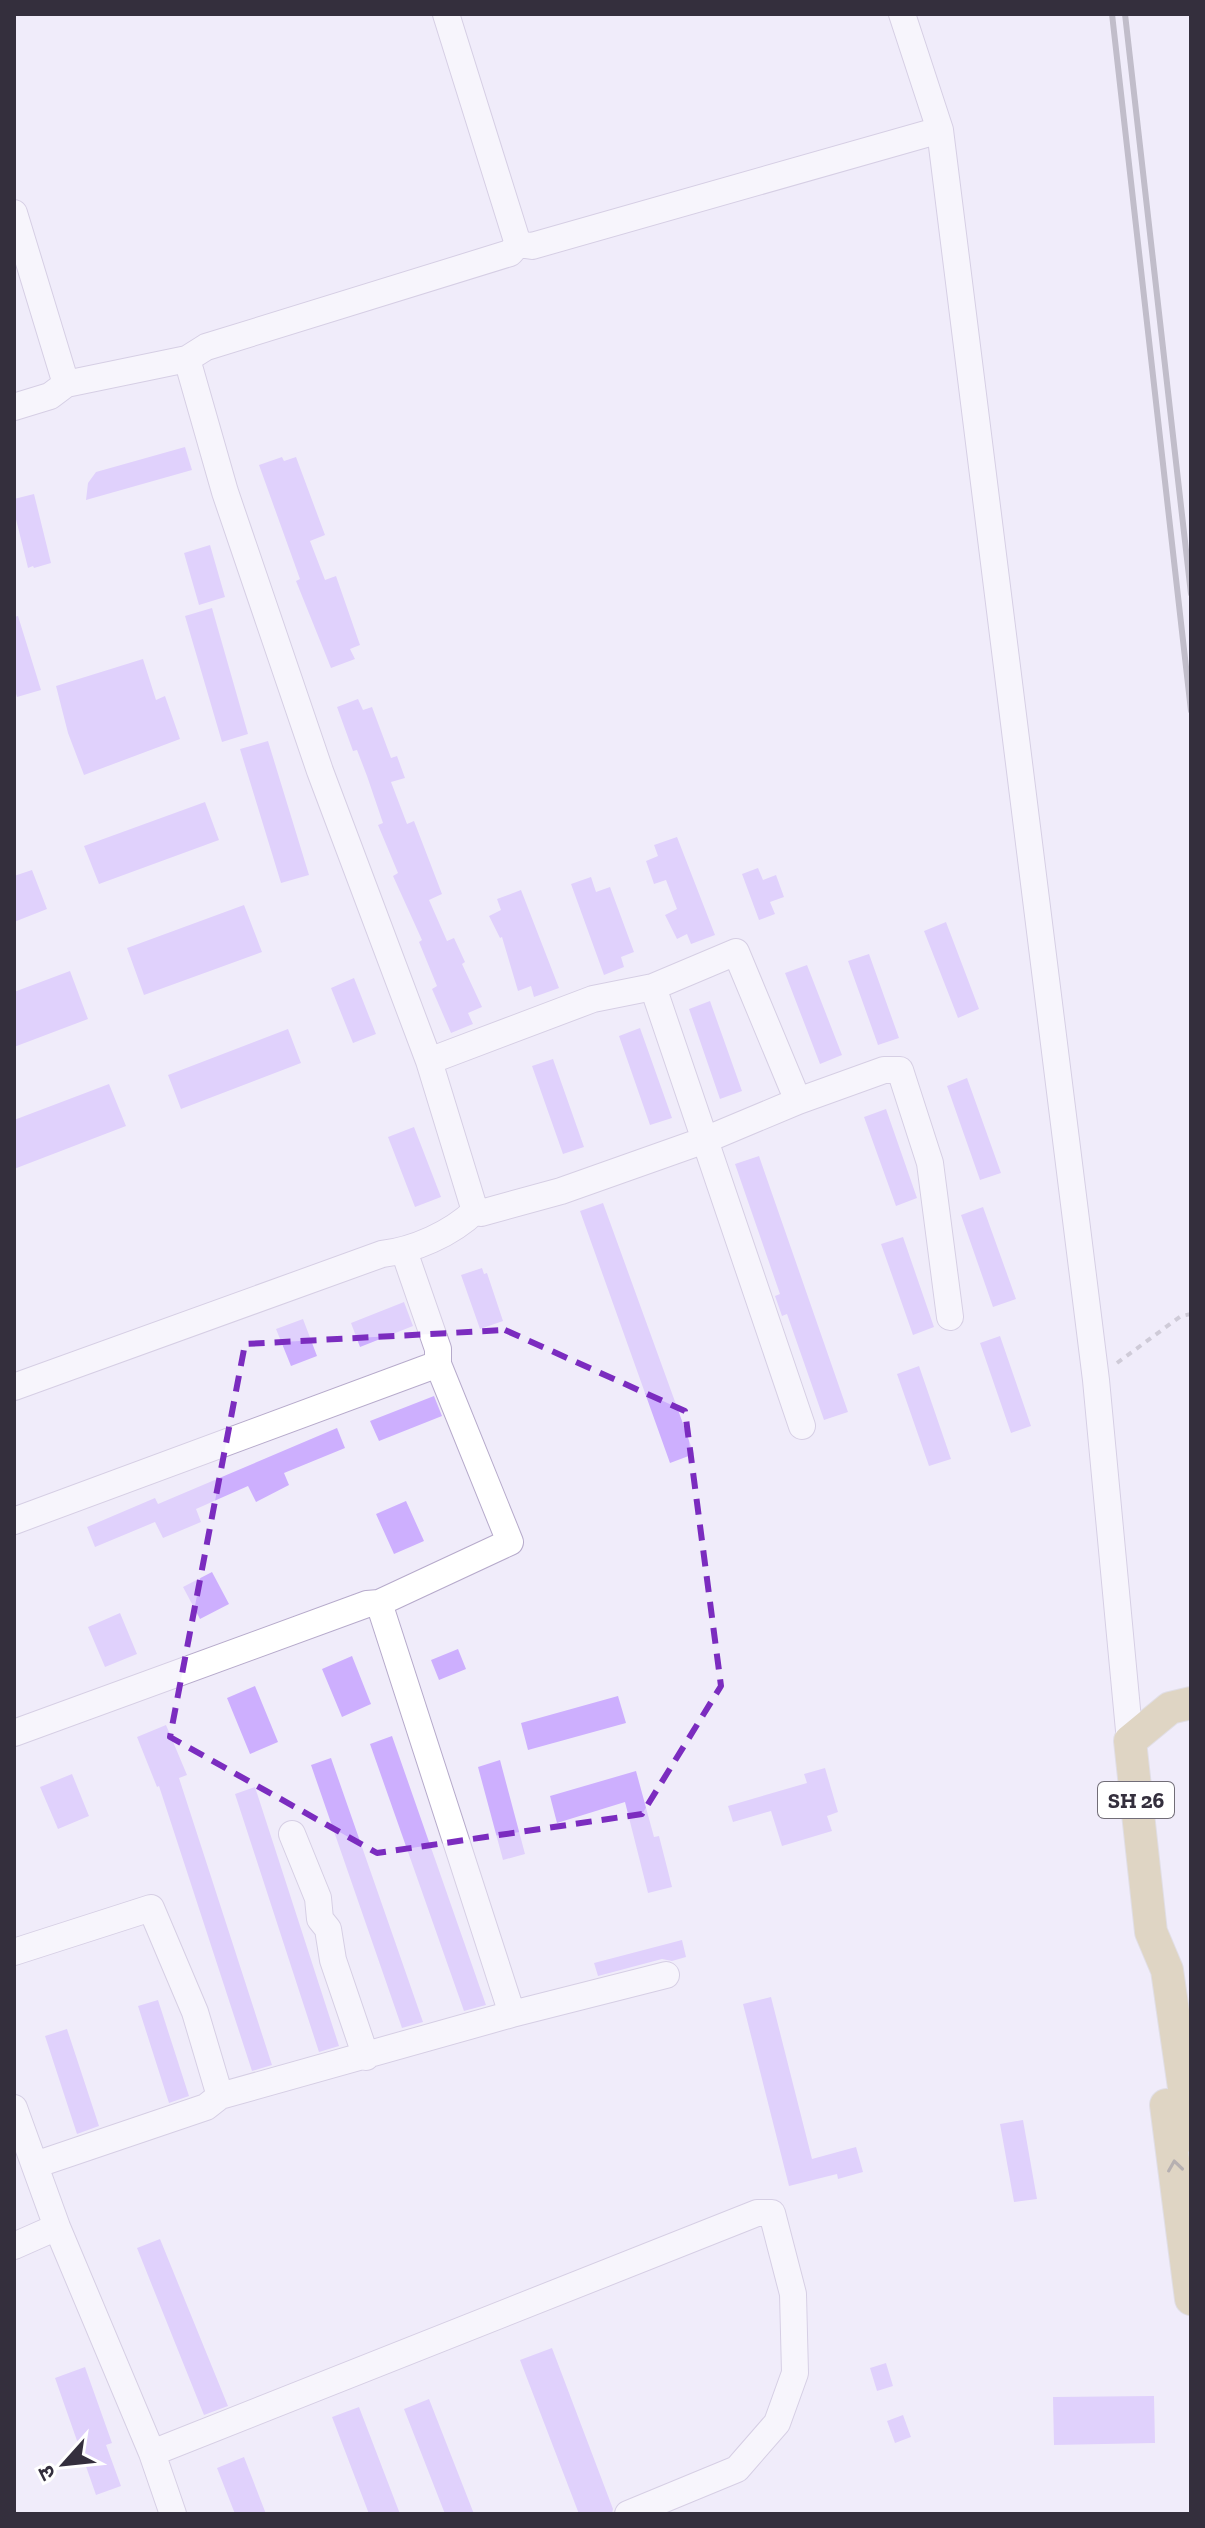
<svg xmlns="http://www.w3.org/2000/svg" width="1205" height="2528" viewBox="0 0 1205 2528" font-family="'Zilla Slab','Noto Sans Devanagari',serif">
  <rect width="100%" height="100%" fill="#f0ecfa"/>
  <path fill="#cdaffe" d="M185,447L192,470L86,500L88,483L96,472Z
    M282,457L284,461L296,457L325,535L310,541L325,580L336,576L360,645L350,649L355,659L331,668L296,581L300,579L259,465Z
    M34,494L51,563L34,568L33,566L28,568L14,511V499Z
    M210,545L225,597L199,605L184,553Z
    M212,608L248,734L222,742L185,616Z
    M18,616L41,690L17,697L14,686V617Z
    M143,659L156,700L165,696L180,739L84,775L68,733L56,686Z
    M358,699L363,710L372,707L391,758L397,756L405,778L391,782L407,824L414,821L442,894L429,900L447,941L454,938L465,962L462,964L482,1007L468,1013L473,1024L451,1033L432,989L437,986L419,942L422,940L393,876L398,873L378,825L383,823L367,776L357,750L353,751L337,707Z
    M268,741L309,875L281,883L240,749Z
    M205,802L219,840L99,884L84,846Z
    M677,837L715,935L691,944L687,934L677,939L665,915L677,909L666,880L654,884L646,861L658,856L654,845Z
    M758,868L763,880L776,875L784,897L770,902L775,914L759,920L742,874Z
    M32,870L47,909L14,922V876Z
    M591,877L596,892L610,887L634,952L621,957L624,967L604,975L571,884Z
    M521,890L559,988L534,997L531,986L518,991L502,937L500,938L489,916L501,910L497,899Z
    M244,905L262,952L144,995L127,948Z
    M946,922L979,1009L958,1018L924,931Z
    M869,954L899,1038L878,1045L848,961Z
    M807,965L842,1055L820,1064L785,973Z
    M70,971L88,1019L14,1047V992Z
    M354,978L376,1034L353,1043L331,988Z
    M710,1001L742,1091L720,1099L689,1009Z
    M640,1028L672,1118L650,1125L619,1036Z
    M288,1029L301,1063L181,1109L168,1075Z
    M553,1059L584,1147L563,1154L532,1066Z
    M967,1078L1001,1173L980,1180L947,1086Z
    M109,1084L126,1126L14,1169V1120Z
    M886,1109L917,1198L896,1206L864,1117Z
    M414,1127L441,1197L415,1207L388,1137Z
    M759,1156L848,1412L824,1420L787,1314L782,1316L775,1296L780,1294L735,1164Z
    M603,1203L694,1454L670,1463L580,1211Z
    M983,1207L1016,1299L993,1307L961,1215Z
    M903,1237L934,1327L913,1335L881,1244Z
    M482,1268L484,1274L487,1273L503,1321L480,1329L461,1275Z
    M404,1302L413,1326L360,1347L351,1323Z
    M303,1319L317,1356L291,1366L276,1329Z
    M1000,1336L1031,1426L1011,1433L980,1343Z
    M919,1366L951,1459L929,1466L897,1374Z
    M434,1396L442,1416L379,1441L370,1421Z
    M337,1428L345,1448L284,1473L289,1485L256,1502L248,1486L196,1509L201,1522L163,1538L155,1522L95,1547L87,1527L155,1498L158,1504Z
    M406,1501L424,1541L394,1554L376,1514Z
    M212,1572L229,1604L200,1619L183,1587Z
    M120,1613L137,1654L105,1667L88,1627Z
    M458,1649L466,1669L439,1680L431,1660Z
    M352,1656L371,1704L342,1717L322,1669Z
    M255,1686L278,1742L250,1754L227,1698Z
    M618,1696L626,1723L528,1750L521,1723Z
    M166,1725L187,1775L179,1778L272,2065L252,2071L159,1786L157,1787L137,1737Z
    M392,1736L486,2005L464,2011L370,1744Z
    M331,1758L423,2022L402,2028L311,1765Z
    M500,1760L525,1854L503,1860L478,1767Z
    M825,1768L838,1812L827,1816L832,1831L782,1846L771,1811L733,1822L728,1806L807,1783L804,1774Z
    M636,1771L654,1837L659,1836L672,1887L648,1893L625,1802L557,1823L550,1796Z
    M72,1774L89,1816L58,1829L40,1787Z
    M255,1787L339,2046L319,2052L235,1794Z
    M682,1940L686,1957L672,1961L662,1959L598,1976L594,1963Z
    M771,1997L812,2159L856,2147L863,2172L838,2179L837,2174L789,2186L743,2004Z
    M158,2000L189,2096L169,2103L138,2006Z
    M67,2029L99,2126L77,2134L45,2036Z
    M1023,2120L1037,2199L1014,2202L1000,2124Z
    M160,2239L228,2406L204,2415L137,2248Z
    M552,2348L613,2509L612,2514H579L520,2360Z
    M886,2363L893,2386L877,2391L870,2368Z
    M85,2367L112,2443L106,2445L121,2486L96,2495L55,2378Z
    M1154,2396L1155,2443L1054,2445L1053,2397Z
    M429,2399L474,2514H445L404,2409Z
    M359,2407L400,2514H369L332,2417Z
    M903,2415L911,2437L895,2443L887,2421Z
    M244,2457L266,2514H235L217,2468Z"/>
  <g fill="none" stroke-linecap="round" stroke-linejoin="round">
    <defs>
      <path id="minor" d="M446,14L518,244
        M902,14L940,130L1096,1380L1130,1741
        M14,213L66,384
        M518,244L532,246L940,130
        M187,359L225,492L320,771L429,1061L475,1211L481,1213L561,1191L705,1140L798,1101L884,1070H900L930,1163L950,1317
        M14,407L50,396L66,384L187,359L206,347L510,253L518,244
        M653,987L802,1426
        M429,1061L593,999L653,987L736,952L798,1101
        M14,1387L382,1254C414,1250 451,1234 475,1211
        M14,1521L438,1364
        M379,1603L512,2014
        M14,1733L367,1604L379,1603L510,1542L438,1364V1349L404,1251
        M292,1834L318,1898L320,1919L328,1929L333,1960L366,2057
        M14,1952L151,1908L195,2012L220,2096
        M14,2108L57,2227L152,2453L173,2514
        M35,2165L206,2107L220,2096L512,2014L666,1975
        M14,2246L57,2227
        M152,2453L757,2213H772L793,2294L795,2373L777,2423L737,2469L628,2514"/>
      <path id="major" d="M1191,1703L1170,1708L1130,1741L1151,1932L1167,1970L1191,2136
        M1166,2105L1191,2299"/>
    </defs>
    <use href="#minor" stroke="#b6aacb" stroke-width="28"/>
    <use href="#major" stroke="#cecdd0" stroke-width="34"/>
    <path stroke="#a7a2b0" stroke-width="4" stroke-dasharray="6 6" stroke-linecap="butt" d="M1117,1363L1181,1316L1191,1314"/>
    <use href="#minor" stroke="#fff" stroke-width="26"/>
    <use href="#major" stroke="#cbb883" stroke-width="32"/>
    <path stroke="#878391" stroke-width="6" d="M1112,14L1191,711
      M1125,14L1191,594"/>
  </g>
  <defs><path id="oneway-chevron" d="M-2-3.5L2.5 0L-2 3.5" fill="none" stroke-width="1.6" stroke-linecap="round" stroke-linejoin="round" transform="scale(2)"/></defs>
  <use stroke="#706659" href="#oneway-chevron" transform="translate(1175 2166) rotate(-98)"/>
  <path d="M0 0H1205V2528H0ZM505,1330L685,1411L721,1686L642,1814L377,1853L170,1737L245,1344Z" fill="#f0ecfa" fill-opacity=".55" fill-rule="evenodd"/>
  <path fill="none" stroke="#7b2cbf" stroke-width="6" stroke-dasharray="16 10" stroke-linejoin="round" d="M505,1330L685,1411L721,1686L642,1814L377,1853L170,1737L245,1344Z"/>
  <g text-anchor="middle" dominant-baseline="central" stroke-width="8" stroke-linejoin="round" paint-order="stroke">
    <rect fill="#fff" stroke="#716d77" stroke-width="2" x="1098" y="1782" width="76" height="36" rx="6"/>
    <g font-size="22" font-weight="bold" fill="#342f3d">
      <text x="1136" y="1800">SH 26</text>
    </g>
  </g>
  <rect width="1205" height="2528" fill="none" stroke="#342f3d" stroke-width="32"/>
  <g transform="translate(64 2464) rotate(243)" stroke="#ffffff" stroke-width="6" paint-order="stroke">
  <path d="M0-6L14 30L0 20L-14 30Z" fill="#342f3d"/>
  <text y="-12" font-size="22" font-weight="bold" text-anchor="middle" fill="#342f3d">उ</text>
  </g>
</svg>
